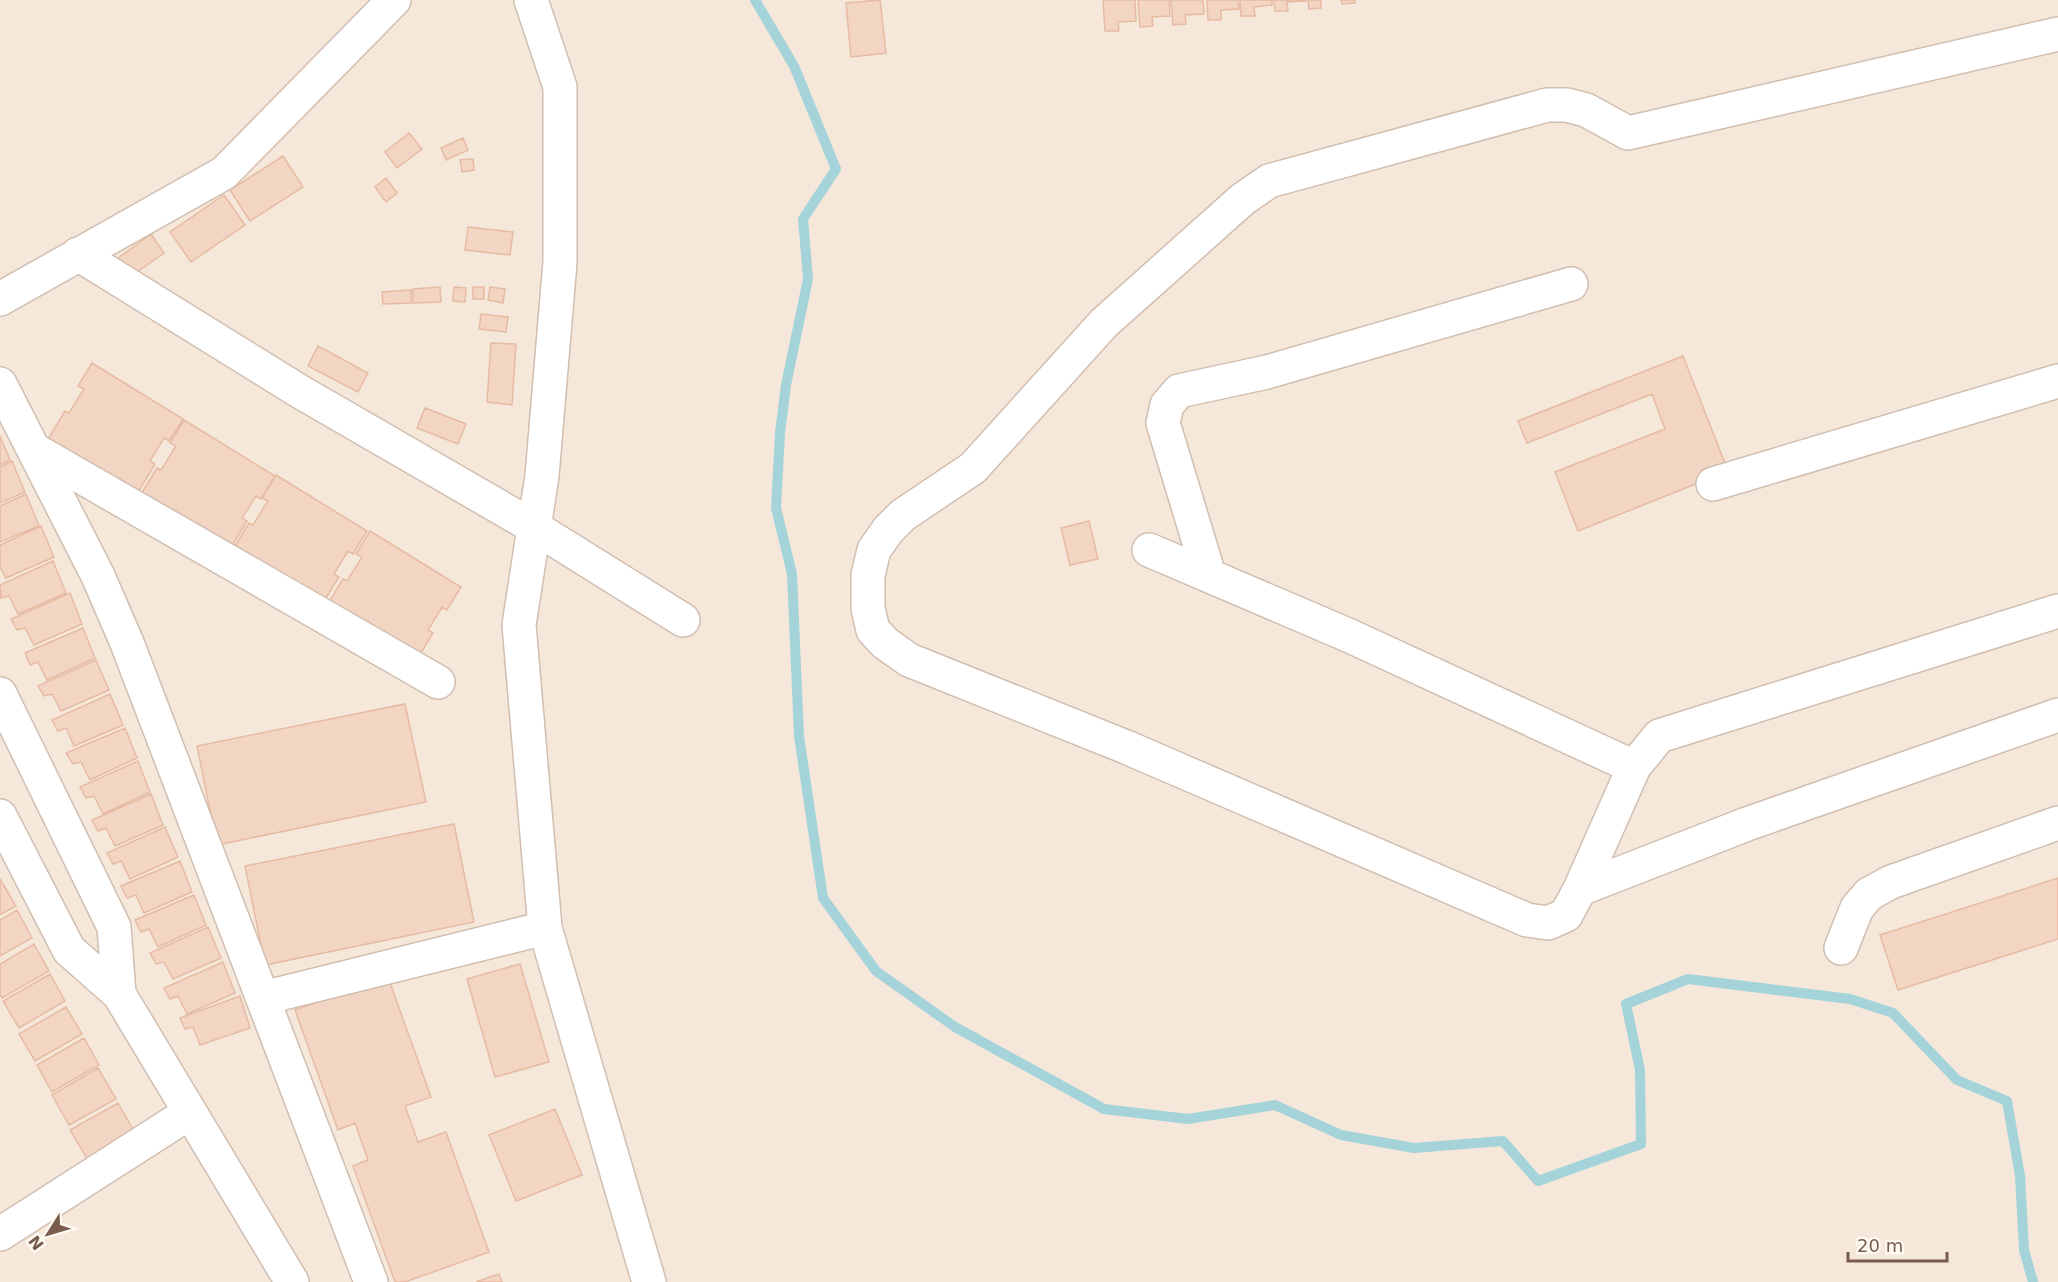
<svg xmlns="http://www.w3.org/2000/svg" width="2058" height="1282" viewBox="0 0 2058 1282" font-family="'DejaVu Sans',sans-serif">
  <rect width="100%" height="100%" fill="#fdf6ec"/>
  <path fill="#f5e8da" d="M0,0H2058V1282H0Z"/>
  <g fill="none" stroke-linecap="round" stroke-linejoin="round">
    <path stroke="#a5d3da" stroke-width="10" d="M755,0L794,66L836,169L803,219L808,279L786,385L780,433L776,508L792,574L799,736L823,898L876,971L955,1027L1104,1109L1188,1119L1275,1105L1341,1135L1414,1148L1503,1141L1538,1181L1641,1144L1640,1070L1626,1004L1688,979L1850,999L1893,1013L1957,1080L2007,1101L2020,1176L2024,1250L2033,1282"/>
  </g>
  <path fill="#f3d5c3" stroke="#e6bba3" stroke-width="1.5" d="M880,0L886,53L851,57L846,3Z
    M1103,0H1135L1136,21L1118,22L1119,31H1105Z
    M1138,0H1169L1170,16L1152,17L1153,26L1140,27Z
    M1171,0H1203L1204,14L1185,15L1186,24L1173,25Z
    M1207,0H1238L1239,9L1221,10V20H1208Z
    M1240,0H1272V5L1254,7L1255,16H1241Z
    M1274,0H1306V1L1287,2L1288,11H1275Z
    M1308,0H1321V8L1309,9Z
    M1341,0H1355V3L1342,4Z
    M409,133L422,149L397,168L385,152Z
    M463,138L468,150L446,160L441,148Z
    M283,156L303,187L250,221L230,190Z
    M473,159L474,170L462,172L460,160Z
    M386,178L397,193L386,202L375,187Z
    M224,195L245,225L191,262L170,232Z
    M468,227L513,232L510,255L465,250Z
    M151,234L164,253L123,282L110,264Z
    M440,287L441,302L413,303V289Z
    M454,287L466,288L465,302L453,301Z
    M473,287H484V299H473Z
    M490,287L505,289L503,303L488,300Z
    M411,290V303L383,304L382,292Z
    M481,314L508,317L506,332L479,329Z
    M491,343L516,344L512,405L487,402Z
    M318,346L368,373L358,392L308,366Z
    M1683,356L1728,471L1578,531L1555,472L1665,429L1652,394L1527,443L1518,421Z
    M92,363L183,419L169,441L164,438L150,461L155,464L137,494L48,439L65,411L69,413L84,389L78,386Z
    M425,408L466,424L458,444L417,428Z
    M184,420L275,476L261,499L256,496L242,518L247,521L229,551L140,496L157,468L161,470L176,446L170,443Z
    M0,436L10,460L0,465Z
    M12,461L25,492L0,503V467Z
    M276,475L367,531L353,554L348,551L334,574L339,577L321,606L232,551L249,523L253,525L268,501L262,498Z
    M26,494L39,526L0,542V506Z
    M1089,521L1098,559L1070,565L1061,528Z
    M41,526L54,557L6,578L0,567V545Z
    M370,531L461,587L447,610L442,607L428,630L433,633L415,663L326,607L343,579L347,581L362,557L356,554Z
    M53,561L66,593L18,614L9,596L1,598L0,585Z
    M70,593L82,624L34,645L25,628L17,630L11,619Z
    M83,628L95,658L47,680L38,662L30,665L25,653Z
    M96,660L109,690L61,711L52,694L44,696L38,686Z
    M110,694L123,725L74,746L66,728L58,731L52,720Z
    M405,704L426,802L217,845L197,746Z
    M125,728L137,758L90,780L81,762L73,764L66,753Z
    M138,761L150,792L103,814L94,796L86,798L80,787Z
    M151,794L163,825L115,846L106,828L98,831L92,820Z
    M454,824L474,922L265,965L245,866Z
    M165,827L178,857L130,879L121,861L113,864L107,853Z
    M180,861L192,892L144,913L136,895L127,898L121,886Z
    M2058,878V939L1898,990L1880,935Z
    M0,879L16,906L0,915Z
    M194,895L206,925L158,947L149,929L141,932L135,920Z
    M17,910L32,938L0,956V920Z
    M208,927L221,958L173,979L164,962L156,964L150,953Z
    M34,944L49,971L2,998L0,994V964Z
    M223,962L235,993L187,1014L178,996L170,999L164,988Z
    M520,964L549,1062L495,1077L467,979Z
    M50,974L65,1001L19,1028L3,1001Z
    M388,977L431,1097L405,1106L418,1142L446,1132L489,1252L405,1282H395L353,1166L368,1160L355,1123L338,1130L295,1010Z
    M240,996L250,1028L200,1045L193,1027L185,1029L180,1018Z
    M66,1007L82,1034L35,1061L19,1034Z
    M84,1038L99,1065L52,1092L37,1065Z
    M98,1068L116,1099L69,1125L52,1095Z
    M118,1103L135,1133L88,1160L70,1130Z
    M555,1109L582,1175L516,1201L489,1135Z
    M499,1274L502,1282H476Z"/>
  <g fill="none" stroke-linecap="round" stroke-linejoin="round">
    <defs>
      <path id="street" d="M531,0L560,87V262L542,476L519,625L545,928L649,1282
        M2058,34L1628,133L1586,110L1567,105H1547L1269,181L1243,199L1104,323L973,468L903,515L888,530L874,550L868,575V608L873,630L885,643L909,660L1126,747L1527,920L1548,923L1566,915L1580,889L1634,767L1659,736L2058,611
        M78,254L299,391L534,527L683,620
        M0,299L224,173L394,0
        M0,384L98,576L127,643L371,1282
        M33,449L438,682
        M1713,484L2058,381
        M1149,550L1350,636L1634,767
        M1209,575L1163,423L1167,405L1179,391L1267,372L1571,284
        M0,694L114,927L119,994L292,1282
        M0,816L69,950L119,994
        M1580,889L1747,824L2058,715
        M1841,948L1857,908L1869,894L1891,882L2058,823
        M263,998L545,928
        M0,1234L189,1113"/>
    </defs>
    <use href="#street" stroke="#d1beb0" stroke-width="36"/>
    <use href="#street" stroke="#fff" stroke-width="33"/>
  </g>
  <g transform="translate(48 1234) rotate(233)" stroke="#fffaf3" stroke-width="4.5" paint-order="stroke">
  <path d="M0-4.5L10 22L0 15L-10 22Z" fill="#7a5c4d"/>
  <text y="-9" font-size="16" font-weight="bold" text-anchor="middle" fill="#7a5c4d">N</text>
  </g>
  <path d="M1848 1252v9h99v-9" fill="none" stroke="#7a5c4d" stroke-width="3"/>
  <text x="1857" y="1252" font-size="18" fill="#7a5c4d" stroke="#fffaf3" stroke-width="4.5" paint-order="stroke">20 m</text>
</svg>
